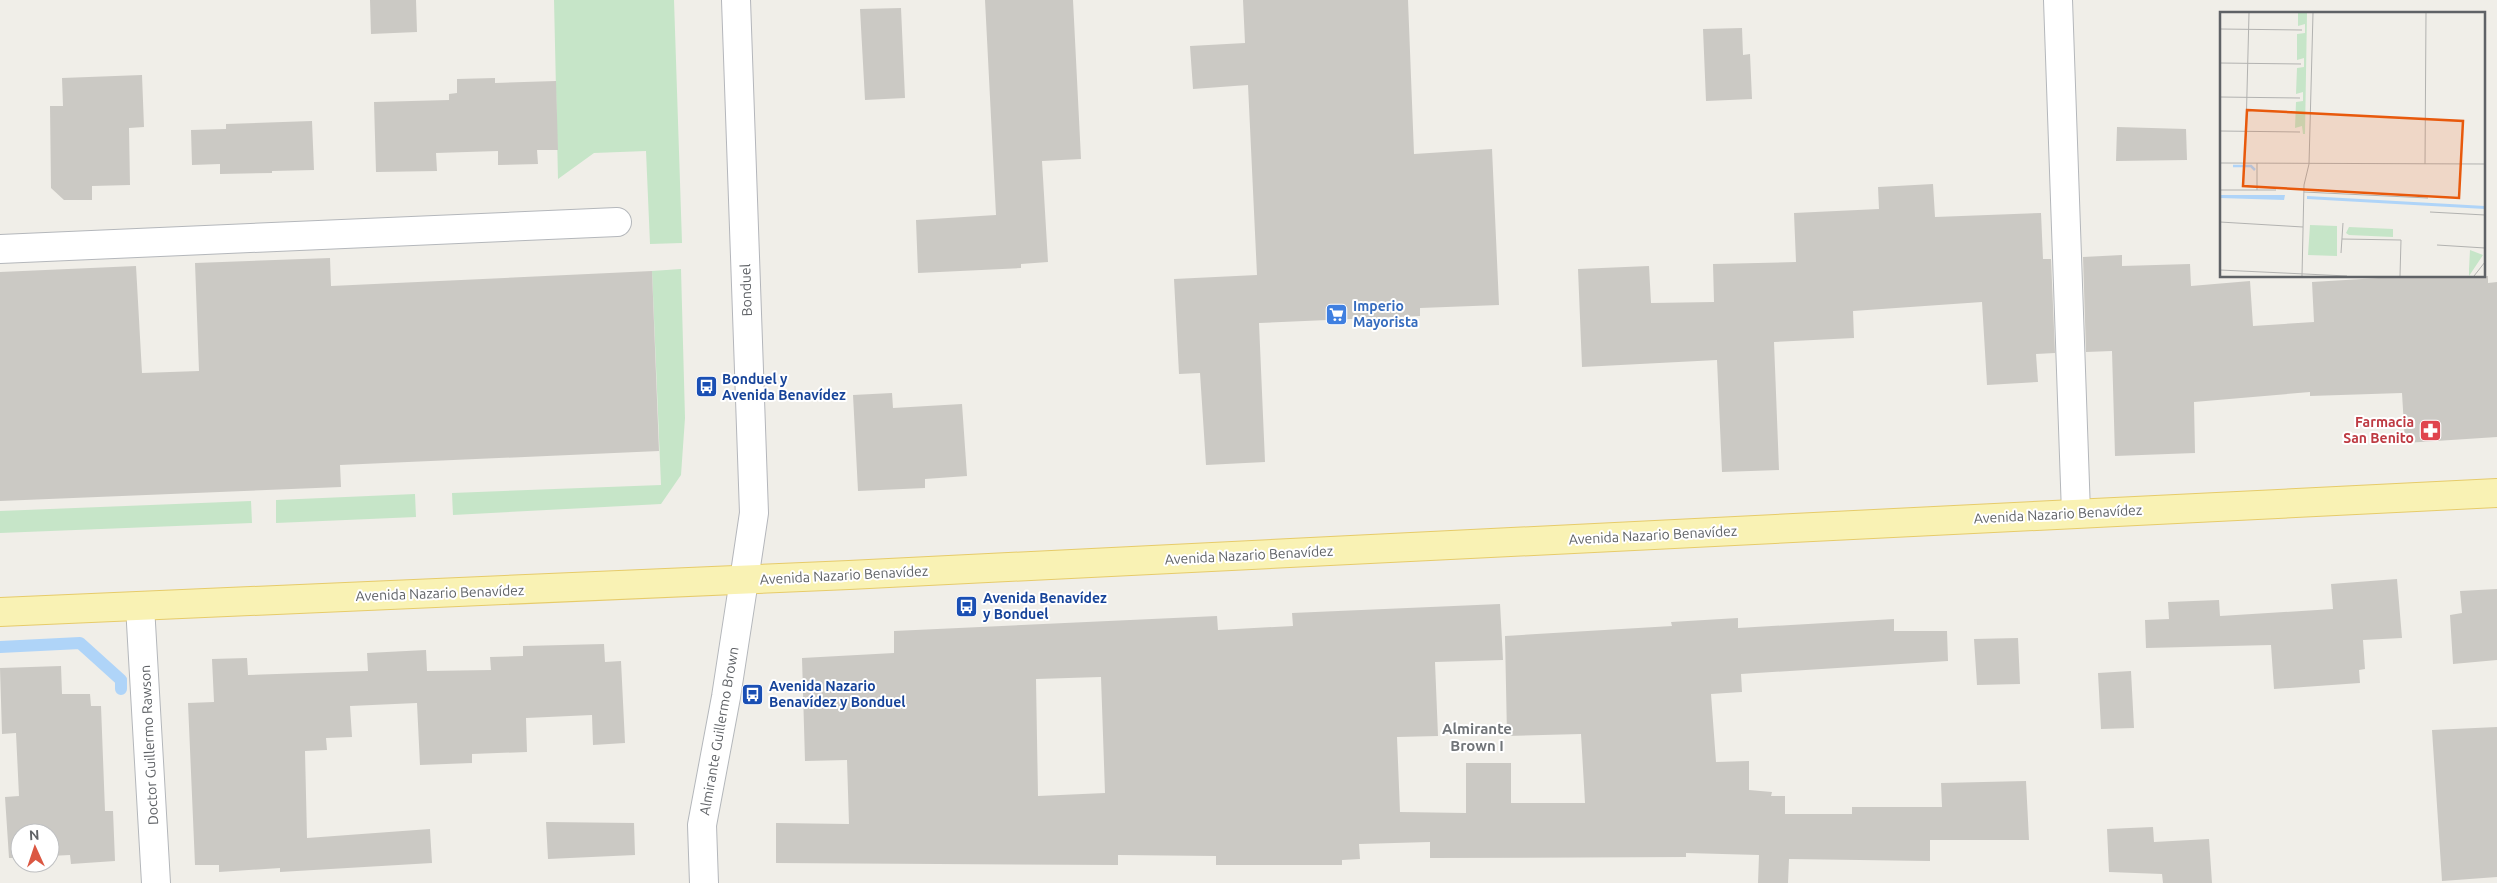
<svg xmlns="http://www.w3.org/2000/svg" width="2497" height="883" viewBox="0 0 2497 883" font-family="Ubuntu,sans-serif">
  <rect width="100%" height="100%" fill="#f0eee8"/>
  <path fill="#c6e5c8" d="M554,0H674L682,243L650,244L646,151L594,153L558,179Z
    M681,269L685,418L681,475L661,504L453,515L452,493L661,485L652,271Z
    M415,494L416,517L276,523V500Z
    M251,501L252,523L0,533V511Z"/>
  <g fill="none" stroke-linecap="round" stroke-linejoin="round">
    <path stroke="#afd4f8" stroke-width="12" d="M0,647L80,643L121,680V689"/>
  </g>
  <path fill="#cbc9c4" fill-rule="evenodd" d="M370,0H416L417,32L371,34Z
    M985,0H1073L1081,159L1042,161L1048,262L1021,264V268L918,273L916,220L996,215Z
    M1243,0H1408L1414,154L1492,149L1499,305L1420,308V316L1259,323L1265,462L1206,465L1200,373L1179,374L1174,279L1257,275L1248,85L1193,89L1190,46L1245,43Z
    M901,8L905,98L865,100L860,9Z
    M1742,28L1743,55L1750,54L1752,99L1706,101L1703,29Z
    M142,75L144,127L129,128L130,185L92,186V200H64L51,188L50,106H63L62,78Z
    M495,78V83L556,81L558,150H537L538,164L498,165V151L436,153L437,171L376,172L374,102L449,100V94L457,93V79Z
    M312,121L314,170L272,171V173L220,174V164L192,165L191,130L226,129V124Z
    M2117,127L2186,129L2187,160L2116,161Z
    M1933,184L1935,217L2041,213L2043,259H2051L2055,353L2036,354L2038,382L1987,385L1982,302L1853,311L1854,338L1774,342L1779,470L1722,472L1717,360L1582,367L1578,269L1649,266L1651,303L1714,302L1713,264L1796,262L1794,213L1879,209L1878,187Z
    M2122,255V266L2190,264L2191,286L2250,281L2253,326L2314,322L2312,282L2412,276H2488V283L2497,282V437L2405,443L2402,393L2310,396V392L2194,402L2195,453L2115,456L2112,351L2086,352L2083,257Z
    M330,258L331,286L652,271L659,451L340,465L341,487L0,501V272L136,266L142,373L199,371L195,263Z
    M892,393L893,408L962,404L967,476L925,479V488L858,491L853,395Z
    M2397,579L2402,638L2363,640L2365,669L2359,670L2360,683L2274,689L2271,645L2146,648L2145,620L2169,619L2168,602L2219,600L2220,616L2333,609L2331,584Z
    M2497,589V660L2453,664L2450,615L2462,613L2460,591Z
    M1500,604L1503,660L1435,662L1438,736L1397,737L1400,812L1466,813V763H1511V803H1585L1581,734L1507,736L1505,636L1672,626L1671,622L1738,618V628L1894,619V631H1947L1948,661L1741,674L1742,692L1711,694L1716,762L1749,761V790L1772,792L1771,796H1785V814H1852V807H1942L1941,783L2026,781L2029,840H1930V861L1789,859L1788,883H1758L1759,855L1686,853V857L1430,858V842L1359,844L1360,859L1342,860V865H1216V856L1118,855V865L776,863V823L849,824L847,760L805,761L802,658L894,653V631L1217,616L1218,630L1293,626L1292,613ZM1101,677L1105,793L1038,796L1036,679Z
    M2018,638L2020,684L1977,685L1974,639Z
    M604,644L605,662L621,661L625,743L593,745L592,715L526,718L527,752L472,754V763L420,765L417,703L350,706L352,737L326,738L327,750L305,751L307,838L430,829L432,863L280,872V868L219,872V865H195L188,703L214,702L212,659L247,658L248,675L368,671L367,653L426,650L427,671L491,670L490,657L523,656V646Z
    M61,666L62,694H90L91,706H101L105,811H113L115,861L71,864L70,855L50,856V833H20V858H9L5,797L19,796L16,733L2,734L0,668Z
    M2131,671L2134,728L2101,729L2098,673Z
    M2497,727V877L2442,881L2432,730Z
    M546,822L634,823L635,855L548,859Z
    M2153,827L2154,842L2209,839L2212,883H2163L2162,874L2109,872L2107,829Z"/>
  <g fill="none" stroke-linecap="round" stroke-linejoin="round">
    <defs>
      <path id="minor" d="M2058,0L2076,513
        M0,249L617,222
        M140,606L156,883"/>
      <path id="tertiary" d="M704,883L702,825L726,697L744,580"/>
      <path id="secondary" d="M736,0L754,513L744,580"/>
      <path id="primary" d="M0,612L849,575L2497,493"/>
    </defs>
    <use href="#minor" stroke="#b4b7bb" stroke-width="30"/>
    <use href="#tertiary" stroke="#b4b7bb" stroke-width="30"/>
    <use href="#secondary" stroke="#b4b6bb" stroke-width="30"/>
    <use href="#primary" stroke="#e6cb6a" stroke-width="30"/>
    <use href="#minor" stroke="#fff" stroke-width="28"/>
    <use href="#tertiary" stroke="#fff" stroke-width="28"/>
    <use href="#secondary" stroke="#fff" stroke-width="28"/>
    <use href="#primary" stroke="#f9f2b4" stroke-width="28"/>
  </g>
  <defs>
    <symbol id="supermarket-square" viewBox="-11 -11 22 22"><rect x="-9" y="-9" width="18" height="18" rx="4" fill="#3f7fe0" stroke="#fff"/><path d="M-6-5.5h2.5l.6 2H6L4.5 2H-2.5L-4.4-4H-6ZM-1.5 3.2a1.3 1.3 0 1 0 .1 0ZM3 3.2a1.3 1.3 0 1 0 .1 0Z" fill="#fff"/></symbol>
    <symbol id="bus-square" viewBox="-11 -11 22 22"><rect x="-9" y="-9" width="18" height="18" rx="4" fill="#1a4fb4" stroke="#fff"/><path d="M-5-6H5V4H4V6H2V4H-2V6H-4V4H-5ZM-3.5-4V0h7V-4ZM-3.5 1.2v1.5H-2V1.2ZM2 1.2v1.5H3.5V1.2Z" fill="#fff"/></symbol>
    <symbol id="pharmacy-square" viewBox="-11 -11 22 22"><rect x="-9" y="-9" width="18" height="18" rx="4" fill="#e0444e" stroke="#fff"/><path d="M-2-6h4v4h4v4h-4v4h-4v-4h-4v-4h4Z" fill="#fff"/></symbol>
  </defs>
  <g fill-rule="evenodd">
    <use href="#supermarket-square" x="1324" y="302" width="25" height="25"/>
    <use href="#bus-square" x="694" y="374" width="25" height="25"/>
    <use href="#pharmacy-square" x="2418" y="418" width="25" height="25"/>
    <use href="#bus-square" x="954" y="594" width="25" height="25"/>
    <use href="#bus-square" x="740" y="682" width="25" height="25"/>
  </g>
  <g text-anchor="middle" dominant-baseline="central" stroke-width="4" stroke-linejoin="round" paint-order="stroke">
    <g font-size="14" fill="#5f6266" stroke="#fff">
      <text transform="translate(746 290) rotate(-92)">Bonduel</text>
      <text transform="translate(2058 514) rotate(-3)">Avenida Nazario Benavídez</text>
      <text transform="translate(1653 535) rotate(-3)">Avenida Nazario Benavídez</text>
      <text transform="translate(1249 555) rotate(-3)">Avenida Nazario Benavídez</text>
      <text transform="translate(844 575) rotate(-3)">Avenida Nazario Benavídez</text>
      <text transform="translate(440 593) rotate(-2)">Avenida Nazario Benavídez</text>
      <text transform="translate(719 731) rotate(-80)">Almirante Guillermo Brown</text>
      <text transform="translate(149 745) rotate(-93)">Doctor Guillermo Rawson</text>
    </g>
    <g font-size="14" font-weight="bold" fill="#366cbe" stroke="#fff" text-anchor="start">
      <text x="1353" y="306">Imperio<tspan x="1353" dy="16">Mayorista</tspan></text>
    </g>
    <g font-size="14" font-weight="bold" fill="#164399" stroke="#fff" text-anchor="start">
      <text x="722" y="379">Bonduel y<tspan x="722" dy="16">Avenida Benavídez</tspan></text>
      <text x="983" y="598">Avenida Benavídez<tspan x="983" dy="16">y Bonduel</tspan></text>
      <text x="769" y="686">Avenida Nazario<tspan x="769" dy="16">Benavídez y Bonduel</tspan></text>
    </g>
    <g font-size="14" font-weight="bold" fill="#be3a42" stroke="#fff" text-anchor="end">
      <text x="2414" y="422">Farmacia<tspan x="2414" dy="16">San Benito</tspan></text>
    </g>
    <g font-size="15" font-weight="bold" fill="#707478" stroke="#fff">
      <text x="1477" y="728">Almirante<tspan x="1477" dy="17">Brown I</tspan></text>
    </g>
  </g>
  <g transform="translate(2220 12)">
    <rect width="265" height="265" fill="#f0eee8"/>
    <path d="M78,1H87L85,122H83L82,114L75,116L76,90L83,89V80L76,82L77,56L84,55V46L77,48V22L85,21V12L78,14ZM90,213L117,214V244L88,243ZM129,215L173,217V225L129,223L126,221ZM250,238L263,243L249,264V257Z" fill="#c6e5c8"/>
    <path d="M0,183H65L64,188L0,186ZM87,184L265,194V197L87,187Z" fill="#afd4f8"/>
    <path fill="none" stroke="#afd4f8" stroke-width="2.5" d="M13,154H31L35,158"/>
    <path fill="none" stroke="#b2b2b0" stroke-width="1" d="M0,17L82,18M0,51L81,52M0,85L80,86M0,119L80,120M26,119L29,1M0,151L265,152M37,151V178M89,152L93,1M205,152L206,1M0,178H56M84,180L208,186M210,200L265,203M0,210L83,215M122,227L181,228L180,264M217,233L265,236M121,241L123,211M0,258L127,264M82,264L84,173L89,152M254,264L265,250"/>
    <path fill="#e8590c" fill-opacity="0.15" stroke="#e8590c" stroke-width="2.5" d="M27,98L243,109L239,186L23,174Z"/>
    <rect width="265" height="265" fill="none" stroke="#5f6266" stroke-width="2.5"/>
  </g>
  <g transform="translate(35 848) rotate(357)"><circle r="24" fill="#ffffff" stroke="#bfc0c2"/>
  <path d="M0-4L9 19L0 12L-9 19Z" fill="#db5742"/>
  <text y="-8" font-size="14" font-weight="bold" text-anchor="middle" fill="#5f6266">N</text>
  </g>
</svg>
